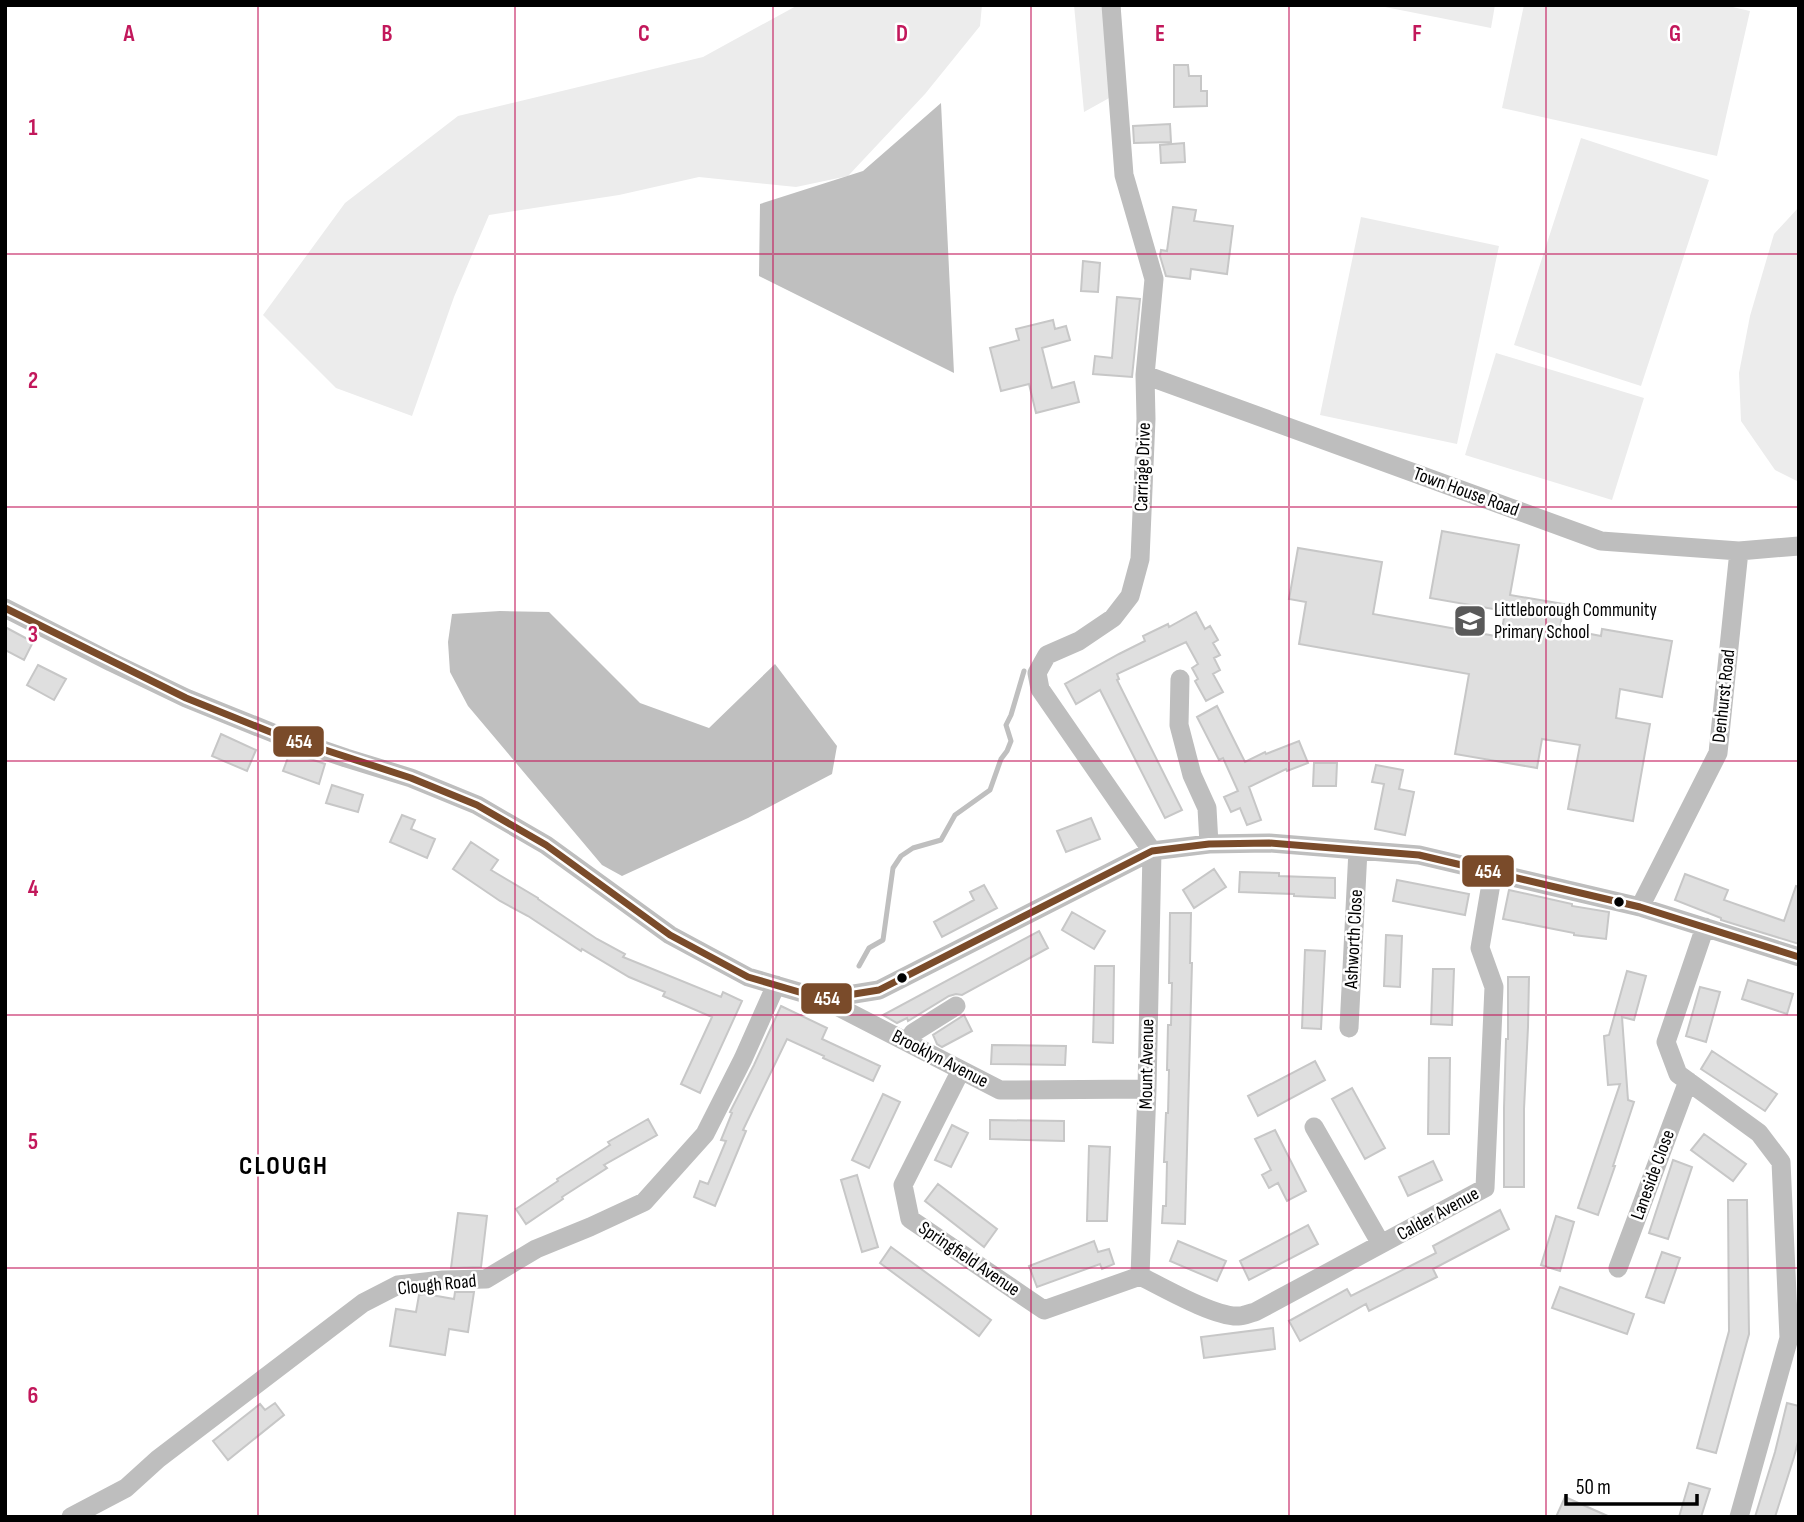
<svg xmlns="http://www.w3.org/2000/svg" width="1804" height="1522" viewBox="0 0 1804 1522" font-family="'Sofia Sans Condensed',sans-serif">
  <rect width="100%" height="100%" fill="#fff"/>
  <path fill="#ececec" d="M798,5H982L980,26L925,94L848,176L796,187L699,177L619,195L489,215L454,297L412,416L336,388L263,315L345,203L458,116L703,57Z
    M1074,5H1121L1120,92L1084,112Z
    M1375,5H1495L1491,28Z
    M1524,5H1724L1750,11L1717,156L1502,108Z
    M1581,138L1709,180L1641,386L1514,345Z
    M1799,207V482L1775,470L1741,421L1739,373L1750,316L1774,234Z
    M1361,217L1499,246L1457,444L1320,415Z
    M1496,353L1644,398L1612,500L1465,455Z"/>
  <path fill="#bfbfbf" d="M941,103L954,373L759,276L760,204L863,171Z
    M500,611L549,612L640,703L709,728L775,664L837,746L832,774L748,818L622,876L602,865L468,706L450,672L448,642L452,614Z"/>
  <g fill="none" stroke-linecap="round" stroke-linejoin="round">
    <path stroke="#bfbfbf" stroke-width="5" d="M859,966L869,948L883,940L893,868L901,856L913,848L941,840L955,815L990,790L1001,759L1007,751L1011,741L1006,725L1011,715L1024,671"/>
  </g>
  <path fill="#dfdfdf" stroke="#c7c7c7" stroke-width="2" d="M1174,65H1188L1189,76H1201V91H1207V106L1174,107Z
    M1170,124L1171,142L1134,143L1133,126Z
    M1184,143L1185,162L1161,163L1160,145Z
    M1173,207L1196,210L1194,221L1233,226L1227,274L1191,269L1190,279L1166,276L1160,256L1161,250L1167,251Z
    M1083,261L1100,263L1098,292L1081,291Z
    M1117,297L1140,299L1132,377L1093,374L1095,356L1112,358Z
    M1053,320L1055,329L1066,326L1070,340L1042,348L1052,388L1074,382L1079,402L1036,413L1029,384L1001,391L990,348L1019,340L1016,329Z
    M1442,531L1519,545L1510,595L1564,604L1560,628L1601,636L1602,629L1672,641L1662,697L1620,689L1616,718L1650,724L1633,821L1568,809L1580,745L1542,739L1537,768L1455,754L1469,674L1299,644L1306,602L1289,599L1298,548L1382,562L1373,614L1501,637L1505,611L1430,598Z
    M1196,612L1205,629L1210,626L1218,640L1213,643L1220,655L1214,658L1220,670L1213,674L1223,692L1206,701L1195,681L1198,679L1192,668L1198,664L1186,642L1117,674L1119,679L1117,680L1182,810L1165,818L1100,690L1076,704L1065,684L1119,654L1145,641L1143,636L1168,624L1169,627Z
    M5,627L33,642L24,660L5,650Z
    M38,665L66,679L54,700L27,685Z
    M1217,706L1245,762L1265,752L1266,754L1299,741L1308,763L1287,771L1286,769L1249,787L1261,820L1247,825L1240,808L1231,812L1224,797L1238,791L1223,758L1219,760L1197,717Z
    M221,734L256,750L247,771L212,756Z
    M290,752L325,764L319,784L283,771Z
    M1314,763H1337L1336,786H1313Z
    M1376,765L1403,770L1399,789L1414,792L1405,835L1375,829L1384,784L1372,782Z
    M332,785L363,795L358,812L326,803Z
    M402,815L415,820L411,829L435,839L427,858L390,842Z
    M1091,818L1100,839L1066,852L1057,831Z
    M471,842L498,860L491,870L538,898V899L597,939L625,954L623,957L721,997L723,992L742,1001L700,1093L681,1084L712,1017L663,996L665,992L629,977L582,949L581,951L528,916L500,901L453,869Z
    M1214,869L1226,887L1194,908L1183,890Z
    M1240,872L1279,873V876L1335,878V898L1294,896V894L1239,892Z
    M1685,874L1728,890L1724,900L1784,921L1796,886L1799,887V944L1721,920V918L1675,900Z
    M1397,880L1469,894L1465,915L1393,901Z
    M984,885L997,908L942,937L934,922L974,900L970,892Z
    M1509,890L1572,904V906L1609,912L1606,939L1574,935V933L1503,919Z
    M1072,912L1105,931L1094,949L1062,930Z
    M1170,913H1191L1190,963H1192L1185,1224L1162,1223L1163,1206H1166L1167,1162H1164L1166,1113H1168L1169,1070H1167L1168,1025H1171L1172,983H1169Z
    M1039,931L1048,948L962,995L956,994L949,996L908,1021L907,1018L897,1023L883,1015Z
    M1386,935L1402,936L1400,987L1384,986Z
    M1305,950L1325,951L1321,1029L1302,1028Z
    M1095,966H1114L1113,1043L1093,1042Z
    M1433,969H1454L1452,1025L1431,1024Z
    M1627,971L1646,976L1634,1020L1622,1017L1628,1100L1634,1102L1613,1166H1615L1598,1215L1578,1208L1620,1084L1608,1085L1604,1036L1609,1035Z
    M1508,977H1529L1528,1027L1524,1109V1187H1504V1108L1506,1039H1508Z
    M1748,980L1793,994L1787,1014L1742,999Z
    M1700,987L1720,992L1706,1042L1686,1036Z
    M781,1006L827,1028L822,1039L880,1066L873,1081L823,1058L824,1056L787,1039L743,1130L746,1131L715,1206L694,1197L700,1181L708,1184L726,1141L721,1140L732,1113L730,1112L754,1065Z
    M964,1015L972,1031L942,1047L937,1044L933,1035Z
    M992,1045L1066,1046L1065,1065L991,1064Z
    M1712,1051L1777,1094L1765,1111L1701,1069Z
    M1429,1058H1450L1449,1134H1428Z
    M1315,1061L1325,1080L1258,1116L1248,1096Z
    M1352,1088L1385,1148L1365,1159L1332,1099Z
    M883,1094L900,1102L869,1168L852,1160Z
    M648,1119L657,1135L604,1165L607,1168L562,1197L563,1199L526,1224L516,1209L558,1181L557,1179L610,1145L608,1142Z
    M990,1120L1064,1121V1141L990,1139Z
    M952,1125L968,1133L951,1167L935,1160Z
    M1275,1130L1306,1191L1287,1201L1278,1183L1269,1188L1262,1175L1271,1170L1255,1139Z
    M1704,1134L1746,1164L1733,1181L1691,1150Z
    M1089,1146L1110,1147L1107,1221H1087Z
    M1673,1160L1692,1167L1668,1239L1649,1233Z
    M1433,1161L1442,1180L1408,1196L1399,1177Z
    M857,1175L878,1247L862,1252L841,1180Z
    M938,1184L997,1229L984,1247L925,1201Z
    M1728,1200H1747L1749,1334L1716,1453L1697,1448L1729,1331Z
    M1500,1210L1509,1229L1433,1269L1437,1277L1369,1311L1366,1304L1300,1341L1289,1321L1347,1289L1351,1296L1436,1253L1433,1246Z
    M458,1213L487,1216L481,1267L451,1268Z
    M1556,1216L1574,1222L1560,1271L1541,1265Z
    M1308,1225L1318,1244L1249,1280L1240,1261Z
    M1094,1241L1098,1252L1109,1249L1114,1264L1102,1269L1100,1264L1037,1287L1029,1266Z
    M1178,1241L1226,1261L1217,1281L1170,1261Z
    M891,1247L991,1320L979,1336L880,1263Z
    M1662,1252L1680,1258L1664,1303L1646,1297Z
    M1560,1287L1634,1314L1627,1334L1552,1308Z
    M455,1292H474L468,1332L449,1329L445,1355L390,1346L396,1309L416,1312L419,1295L426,1294L454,1299Z
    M1273,1328L1275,1349L1204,1358L1201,1337Z
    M275,1403L284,1415L228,1460L213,1441L260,1404L265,1410Z
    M1787,1403L1799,1406V1438L1794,1457L1775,1517H1755L1775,1452Z
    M1689,1483L1710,1489L1701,1517H1679Z
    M1565,1497L1610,1517H1556Z"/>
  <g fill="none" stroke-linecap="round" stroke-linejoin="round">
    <path stroke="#bebebe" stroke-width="19" d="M1111,5L1124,175L1154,279L1145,375L1146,419L1140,559L1130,596L1113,618L1079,641L1047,655L1037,673L1040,689L1152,851
      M1145,375L1601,541L1739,551L1799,546
      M5,608L111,662L186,698L273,733L346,758L411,778L477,805L546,845L670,935L748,977L823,999L879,990L1152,851L1209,844L1269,843L1419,855L1640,907L1799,957
      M1180,679L1179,725L1192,775L1207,808L1209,844
      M1640,907L1718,753L1739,551
      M1705,927L1666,1042L1678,1074L1759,1133L1781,1162L1789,1338L1739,1517
      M823,999L1000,1090L1147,1089
      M1349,1028L1358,850
      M907,1042L913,1033L956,1006
      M961,1070L903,1185L910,1219L1044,1310L1140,1276
      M1314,1127L1381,1244
      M1618,1268L1688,1081
      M1140,1276C1162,1287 1216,1318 1239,1316C1244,1316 1250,1313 1255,1312L1485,1188L1494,987L1480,948L1493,872
      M1140,1276L1147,1089L1152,851
      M71,1517L126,1488L158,1459L363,1303L398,1285L443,1280L486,1279L536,1249L590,1227L644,1202L705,1134L743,1059L776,985"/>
    <defs>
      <path id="bus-1" d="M5,608L186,698L273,733L411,778L477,805L546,845L670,935L748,977L823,999L879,990L1152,851L1209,844L1269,843L1419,855L1640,907L1799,957"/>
    </defs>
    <use href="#bus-1" stroke="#fff" stroke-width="12"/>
    <use href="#bus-1" stroke="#7a4b2a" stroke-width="7"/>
  </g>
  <path fill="none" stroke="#c2185b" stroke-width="2" stroke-opacity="0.55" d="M258,5V1517M515,5V1517M773,5V1517M1031,5V1517M1289,5V1517M1546,5V1517M5,254H1799M5,507H1799M5,761H1799M5,1015H1799M5,1268H1799"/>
  <defs>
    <symbol id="school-square" viewBox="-11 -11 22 22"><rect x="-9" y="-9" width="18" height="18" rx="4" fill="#595959" stroke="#fff"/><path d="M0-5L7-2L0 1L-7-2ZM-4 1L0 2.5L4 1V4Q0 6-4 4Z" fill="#fff"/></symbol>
  </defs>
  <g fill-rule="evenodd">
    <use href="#school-square" x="1451" y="602" width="38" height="38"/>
  </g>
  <g fill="#000" stroke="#fff" stroke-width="2.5">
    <circle cx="1619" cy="902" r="6"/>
    <circle cx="902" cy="978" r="6"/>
  </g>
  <g text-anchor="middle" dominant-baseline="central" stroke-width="5" stroke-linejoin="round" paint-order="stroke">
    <g font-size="19" fill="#000" stroke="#fff">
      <text transform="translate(1143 467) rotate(-88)">Carriage Drive</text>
      <text transform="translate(1466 492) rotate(20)">Town House Road</text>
      <text transform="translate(1724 696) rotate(-84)">Denhurst Road</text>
      <text transform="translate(1354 939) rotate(-87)">Ashworth Close</text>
      <text transform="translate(940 1059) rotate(27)">Brooklyn Avenue</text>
      <text transform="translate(1147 1064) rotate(-89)">Mount Avenue</text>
      <text transform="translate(1653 1175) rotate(-70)">Laneside Close</text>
      <text transform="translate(1438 1214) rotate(-29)">Calder Avenue</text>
      <text transform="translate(969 1259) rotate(34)">Springfield Avenue</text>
      <text transform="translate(437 1285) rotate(-6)">Clough Road</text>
    </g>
    <g font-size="19" fill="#000" stroke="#fff" text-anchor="start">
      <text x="1494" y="610">Littleborough Community<tspan x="1494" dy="22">Primary School</tspan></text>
    </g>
    <g font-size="26" font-weight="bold" letter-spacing="2" fill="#000" stroke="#fff">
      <text x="284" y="1166">CLOUGH</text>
    </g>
  </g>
  <g font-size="23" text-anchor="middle" font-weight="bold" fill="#c2185b" stroke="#fff" stroke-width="5" stroke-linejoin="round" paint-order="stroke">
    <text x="129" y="41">A</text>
    <text x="387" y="41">B</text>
    <text x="644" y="41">C</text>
    <text x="902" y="41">D</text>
    <text x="1160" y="41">E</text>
    <text x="1417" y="41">F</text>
    <text x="1675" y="41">G</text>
    <text x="33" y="135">1</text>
    <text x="33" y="388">2</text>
    <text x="33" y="642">3</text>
    <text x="33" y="896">4</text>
    <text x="33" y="1149">5</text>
    <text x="33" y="1403">6</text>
  </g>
  <g stroke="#fff" stroke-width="2.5">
    <rect x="272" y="725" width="53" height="33" rx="7" fill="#7a4b2a"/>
    <rect x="1461" y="854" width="54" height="34" rx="7" fill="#7a4b2a"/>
    <rect x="800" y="982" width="53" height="33" rx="7" fill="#7a4b2a"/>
  </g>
  <g font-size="19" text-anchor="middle" font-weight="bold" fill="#fff">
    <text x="299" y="748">454</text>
    <text x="1488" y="878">454</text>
    <text x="827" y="1005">454</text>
  </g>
  <rect width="1804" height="1522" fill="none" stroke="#000000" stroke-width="14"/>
  <path d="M1566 1494v10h131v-10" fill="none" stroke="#000000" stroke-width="3.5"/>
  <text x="1576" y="1494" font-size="21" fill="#000000" stroke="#ffffff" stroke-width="5" paint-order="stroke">50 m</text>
</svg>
